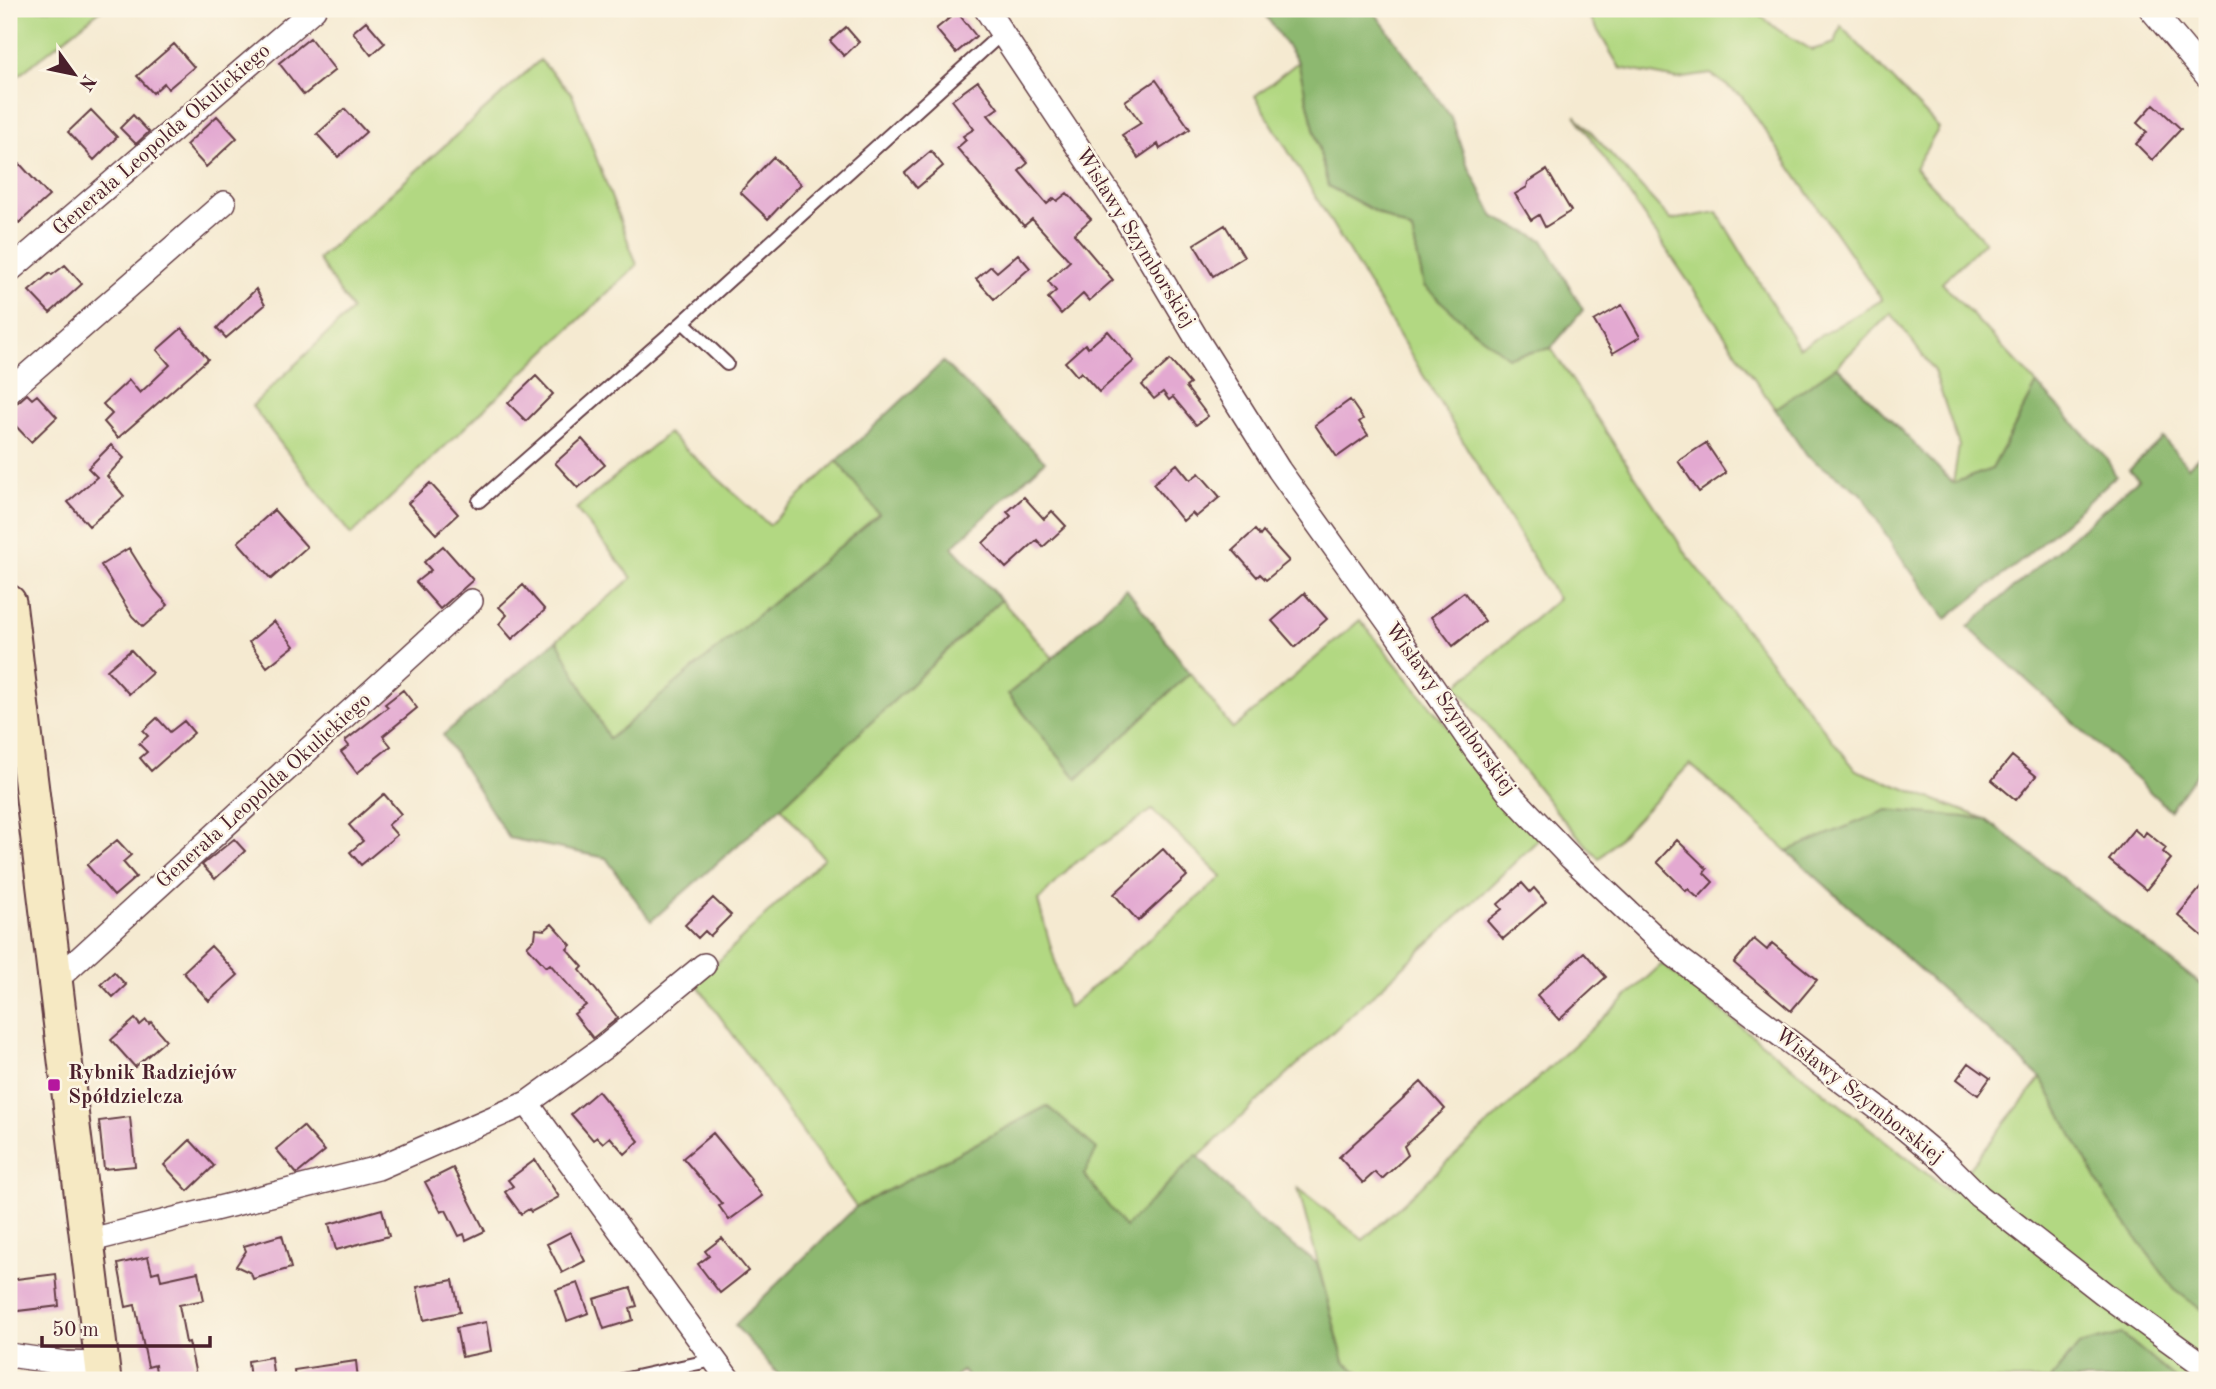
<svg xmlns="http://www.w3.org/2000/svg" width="2216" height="1389" viewBox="0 0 2216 1389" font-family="'Old Standard TT',serif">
  <rect width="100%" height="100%" fill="#fcf5e5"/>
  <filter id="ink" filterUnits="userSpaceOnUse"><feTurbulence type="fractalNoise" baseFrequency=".0143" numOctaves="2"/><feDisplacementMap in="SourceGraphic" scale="14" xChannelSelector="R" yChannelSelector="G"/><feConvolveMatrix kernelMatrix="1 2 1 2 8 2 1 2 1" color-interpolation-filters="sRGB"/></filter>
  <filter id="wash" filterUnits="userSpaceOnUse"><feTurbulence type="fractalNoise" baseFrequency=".00686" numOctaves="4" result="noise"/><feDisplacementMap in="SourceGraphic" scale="28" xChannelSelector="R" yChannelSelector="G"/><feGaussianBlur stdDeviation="1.57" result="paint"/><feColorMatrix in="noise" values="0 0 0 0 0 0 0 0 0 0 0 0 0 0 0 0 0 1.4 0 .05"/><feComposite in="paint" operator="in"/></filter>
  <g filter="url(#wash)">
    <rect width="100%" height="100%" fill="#f5ead1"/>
    <path fill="#b2d882" stroke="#7e7c56" stroke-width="2" fill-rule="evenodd" d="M9,9H102L9,83Z
      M1585,9H1753L1777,29L1812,50L1835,43L1841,26L1939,128L1915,168L1985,241L1942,283L2037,384L1992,469L1953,483L1959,446L1934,371L1891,313L1837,366L1775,409L1575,115L1671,220L1717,212L1799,348L1882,300L1742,97L1711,74L1677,79L1620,68Z
      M540,60L572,94L637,265L351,535L252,406L352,310L318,259Z
      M1298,62L1328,186L1412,231L1424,286L1508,357L1551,348L1689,558L1856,770L1985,819L2207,989V1380H2177L2122,1334L2079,1345L2050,1380H1368L1344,1362L1298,1188L1363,1240L1662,964L1950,1192L2041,1078L1690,764L1599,859L1561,817L1456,686L1558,599L1255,96Z
      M668,433L769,525L837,461L879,514L609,740L557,640L632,578L576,509Z
      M1001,600L1053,658L1008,694L1077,779L1190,673L1233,729L1360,620L1539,839C1403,971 1260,1094 1125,1228L1084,1175L1047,1106L856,1207L696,983L824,858L781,807ZM1152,810L1222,877L1068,1008L1038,901L1072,865Z"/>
    <path fill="#8db870" stroke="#6c6c4e" stroke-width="2" d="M1261,9H1372L1451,117L1467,164L1494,217L1543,240L1583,310L1551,348L1508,357L1471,329L1424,286L1412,231L1328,186L1298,62Z
      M943,362L1045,461L952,547L1001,600L781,807L651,921L606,858L509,838L443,735L557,640L609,739L879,514L837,461Z
      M1837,366L1953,483L1992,469L2037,384L2105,456L2116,476L2020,562L1946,619L1894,548L1861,493L1807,456L1775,409Z
      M2163,438L2188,467L2207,448V758L2170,810L1968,627L2139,479L2129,470Z
      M1126,588L1190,673L1077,779L1008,694L1053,658Z
      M1887,810L1985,819L2207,989V1314L2174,1289L2106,1197L2041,1078L1787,851Z
      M1047,1106L1097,1149L1084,1175L1125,1227L1197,1155L1258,1220L1317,1263L1344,1362L1370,1380H969L963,1370L951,1380H783L735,1325L856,1207Z
      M2122,1334L2177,1380H2050L2079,1345Z"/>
    <g id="blocks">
      <path fill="#e3a9d1" d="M957,12L976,36L956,53L936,29Z
        M366,21L385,43L371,55L353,32Z
        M846,27L859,42L844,56L830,41Z
        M310,38L335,70L304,95L279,63Z
        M174,44L194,67L168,89L164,83L153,93L137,76Z
        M1156,80L1190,129L1160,149L1158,144L1138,158L1122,135L1141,123L1125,101Z
        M978,81L998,108L988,115L1028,163L1019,171L1047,204L1054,198L1057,201L1067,193L1091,219L1074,234L1113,280L1089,301L1083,294L1061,314L1048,298L1056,291L1048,281L1070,261L1032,219L1024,226L957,148L966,140L963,136L974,129L952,100Z
        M2154,104L2181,129L2152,160L2136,144L2147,132L2137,123Z
        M345,109L366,132L338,157L317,134Z
        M91,110L117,137L94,160L68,132Z
        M133,115L149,132L136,144L120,128Z
        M217,116L237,138L206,167L186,145Z
        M931,151L943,166L917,188L905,173Z
        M773,157L801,184L768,219L740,192Z
        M20,164L49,196L19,223L9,211V175Z
        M1547,170L1571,211L1545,227L1539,215L1531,220L1515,194L1527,187L1528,182Z
        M1225,225L1244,257L1213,276L1194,244Z
        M1018,254L1030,268L994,299L976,279L991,266L997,272Z
        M65,265L82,284L50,313L29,291L50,273L52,275Z
        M256,289L265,305L226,338L217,328Z
        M1622,305L1640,337L1613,353L1594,321Z
        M182,328L208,359L118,438L104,422L112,414L103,404L129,380L140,393L170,365L157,350Z
        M1108,331L1134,361L1099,392L1081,372L1077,376L1065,362L1085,344L1088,348Z
        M1170,360L1190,384L1186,387L1208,416L1196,425L1173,397L1169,400L1163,392L1154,399L1142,385Z
        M536,376L553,394L526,421L508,403Z
        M27,394L32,399L37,395L57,417L31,442L9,419V405L18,402Z
        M1350,400L1363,419L1359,422L1368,435L1337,457L1315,425Z
        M582,439L605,465L578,488L555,463Z
        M1706,443L1726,473L1699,492L1678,461Z
        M111,445L124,458L107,476L124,496L89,526L68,502L97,477L88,468Z
        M1177,464L1190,480L1199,473L1220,497L1196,517L1192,513L1183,521L1153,484Z
        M430,483L458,514L436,534L408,503Z
        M1024,497L1044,519L1052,511L1066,526L1043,547L1037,540L1006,568L983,543L1011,516L1007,512Z
        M274,510L307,547L271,579L238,542Z
        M1255,530L1260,536L1263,532L1289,561L1266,580L1260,574L1257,577L1233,550Z
        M443,546L473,580L440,609L416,582L431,570L424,562Z
        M129,548L155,590L168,605L143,627L132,616L101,565Z
        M523,585L545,610L512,639L499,624L507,615L499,607Z
        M1464,592L1485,621L1453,646L1431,617Z
        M1304,593L1327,619L1295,647L1272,621Z
        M274,621L294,646L267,667L249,642Z
        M131,650L152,673L129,694L107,670Z
        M403,690L417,708L383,736L391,746L357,773L341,752L349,746L345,741L388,707L385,704Z
        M157,718L170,732L184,721L194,733L151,771L140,758L147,752L139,744L148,736L143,731Z
        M2012,756L2036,776L2016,800L1992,780Z
        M384,794L401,814L388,825L397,835L361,865L350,852L363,841L349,825Z
        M2134,829L2143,837L2146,832L2166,848L2163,852L2171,859L2146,890L2109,860Z
        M234,839L245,851L215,879L202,865Z
        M117,840L131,855L123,862L136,877L114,896L87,865Z
        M1677,840L1707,869L1704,873L1713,882L1698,898L1688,889L1686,891L1657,862Z
        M1163,849L1187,876L1138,921L1114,894Z
        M2207,880V940L2178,915Z
        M1522,883L1530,892L1534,888L1546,902L1503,939L1487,921L1502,909L1498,904Z
        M713,898L731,915L710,936L705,931L698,938L685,925Z
        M552,924L571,945L567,949L583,967L580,970L618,1018L593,1038L574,1014L586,1005L550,964L546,967L527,946L535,938L536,929L545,930Z
        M1754,939L1767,950L1772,943L1817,980L1791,1011L1734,963Z
        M211,946L238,975L209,1001L183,972Z
        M1584,952L1606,977L1559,1020L1537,995Z
        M114,972L126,985L113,997L101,984Z
        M135,1019L140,1025L146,1020L149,1024L151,1022L166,1040L135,1067L111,1040Z
        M1969,1063L1990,1078L1978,1095L1957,1079Z
        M1421,1082L1445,1109L1404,1146L1408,1155L1382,1179L1375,1172L1363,1183L1339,1157Z
        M598,1091L639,1141L625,1154L610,1137L603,1143L597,1137L593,1140L571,1114Z
        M130,1117L135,1166L104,1169L99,1121Z
        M303,1126L325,1151L297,1174L276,1149Z
        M713,1133L751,1179L750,1180L762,1196L729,1220L719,1206L722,1204L683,1158Z
        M190,1140L214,1166L188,1191L164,1165Z
        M535,1160L559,1197L531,1212L529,1209L521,1214L505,1192L513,1186L508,1180Z
        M453,1168L485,1231L466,1240L464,1234L459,1236L446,1210L441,1212L425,1182Z
        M382,1209L389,1236L336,1250L329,1224Z
        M570,1232L585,1261L562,1273L547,1244Z
        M282,1235L291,1268L253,1279L251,1273L236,1266L246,1251L244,1246Z
        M722,1238L748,1271L720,1293L698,1264L709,1256L705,1251Z
        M148,1257L152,1273L159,1271L161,1280L198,1272L204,1300L179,1305L186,1343L189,1342L197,1380H157L155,1365L148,1367L135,1305L126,1307L118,1264Z
        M56,1274L59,1306L9,1312V1280Z
        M453,1280L460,1312L424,1320L417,1287Z
        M578,1283L589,1313L567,1321L556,1290Z
        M631,1288L637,1306L630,1308L633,1320L604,1329L594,1299Z
        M486,1322L491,1351L462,1357L456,1328Z
        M271,1357L274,1380H250L248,1361Z
        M356,1361L358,1380H295L294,1370Z"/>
    </g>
  </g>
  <g filter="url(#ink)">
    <use href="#blocks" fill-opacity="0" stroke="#643d44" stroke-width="2"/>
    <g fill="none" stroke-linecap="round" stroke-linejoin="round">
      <defs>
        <path id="lane" d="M683,322L727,364
          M479,501L683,322L1001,34
          M622,1380L713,1360"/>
        <path id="street" d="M986,9L1124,216L1200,344L1279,470L1391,626L1477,752L1509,793L1571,858L1674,955L1903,1127L1946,1163L1979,1196L2107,1296L2207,1368
          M2151,9L2207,76
          M9,271L314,9
          M9,391L224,203
          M56,980L471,601
          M527,1103L729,1380
          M87,1241L378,1168L527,1103L606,1046L704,965
          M9,1355L65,1363L102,1364"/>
        <path id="secondary" d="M9,602L104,1380"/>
      </defs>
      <use href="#lane" stroke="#643d44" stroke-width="16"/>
      <use href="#street" stroke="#643d44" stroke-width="26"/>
      <use href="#secondary" stroke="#643d44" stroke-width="37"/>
      <use href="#lane" stroke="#fff" stroke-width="12"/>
      <use href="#street" stroke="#fff" stroke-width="23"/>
      <use href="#secondary" stroke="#f6e9c3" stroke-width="33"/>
    </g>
  </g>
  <rect fill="#b5179e" stroke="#fcf5e5" stroke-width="2.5" x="47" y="1078" width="14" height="14" rx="3.5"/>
  <g text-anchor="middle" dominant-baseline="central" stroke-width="5" stroke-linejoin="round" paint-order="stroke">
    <g font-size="21" fill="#4a1f2b" stroke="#fcf5e5">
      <text transform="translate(162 140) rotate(-41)">Generała Leopolda Okulickiego</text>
      <text transform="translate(1135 238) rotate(58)">Wisławy Szymborskiej</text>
      <text transform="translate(1450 709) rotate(54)">Wisławy Szymborskiej</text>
      <text transform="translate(264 791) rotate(-42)">Generała Leopolda Okulickiego</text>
      <text transform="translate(1859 1096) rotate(38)">Wisławy Szymborskiej</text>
    </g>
    <g font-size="21" font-weight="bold" fill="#4a1f2b" stroke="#fcf5e5" text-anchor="start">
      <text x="68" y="1073">Rybnik Radziejów<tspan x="68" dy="24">Spółdzielcza</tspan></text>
    </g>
  </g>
  <rect width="2216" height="1389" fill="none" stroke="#fcf5e5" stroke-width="35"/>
  <g transform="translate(74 74) rotate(123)" stroke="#fcf5e5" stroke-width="5" paint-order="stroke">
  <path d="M0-5L12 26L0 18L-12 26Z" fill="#4a1f2b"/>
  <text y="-10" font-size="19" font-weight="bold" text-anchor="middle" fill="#4a1f2b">N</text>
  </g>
  <path d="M42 1336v10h168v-10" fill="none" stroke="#4a1f2b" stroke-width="3.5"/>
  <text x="52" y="1336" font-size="21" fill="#4a1f2b" stroke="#fcf5e5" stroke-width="5" paint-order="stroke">50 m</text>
</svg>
